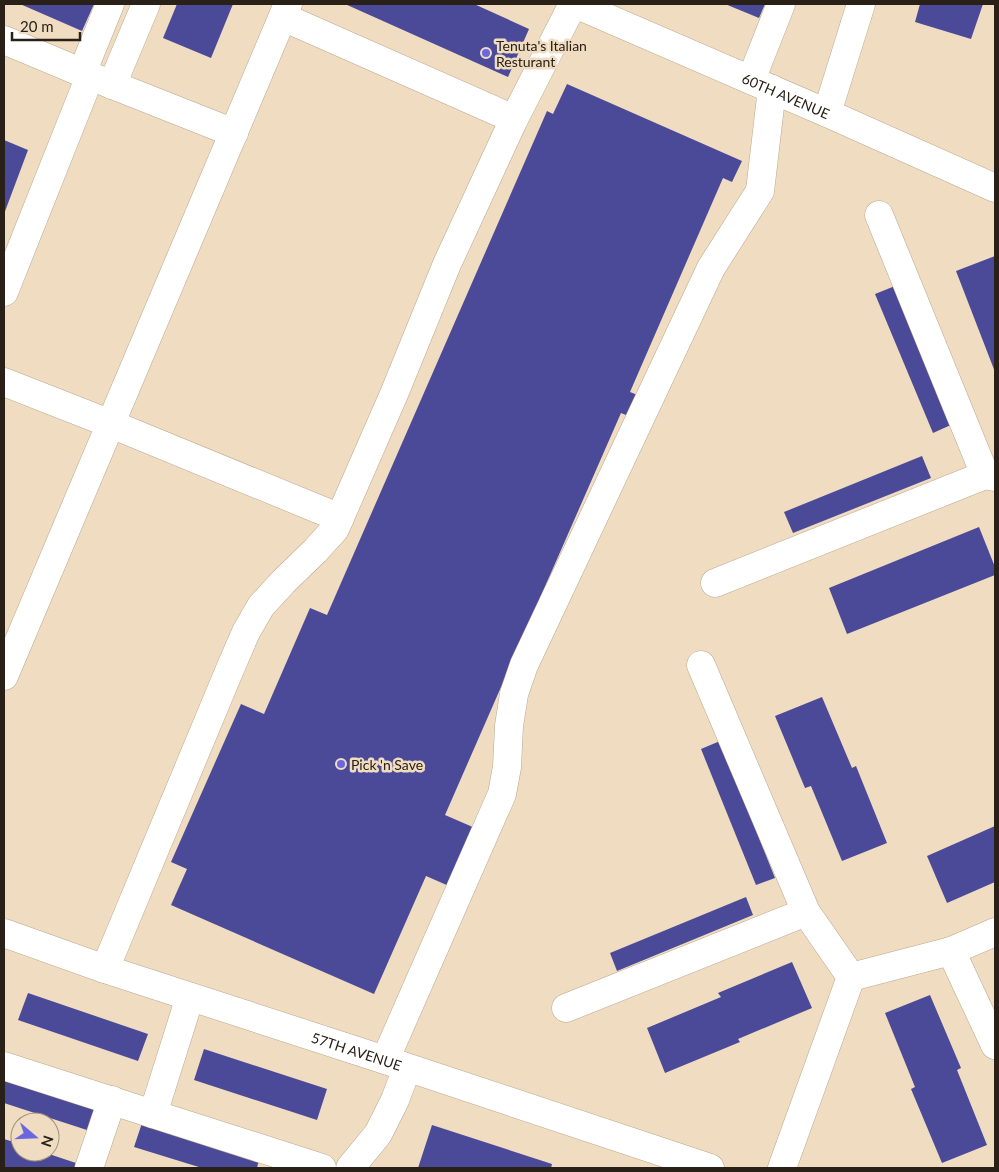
<svg xmlns="http://www.w3.org/2000/svg" width="999" height="1172" viewBox="0 0 999 1172" font-family="Lato,sans-serif">
  <rect width="100%" height="100%" fill="#f0dcc0"/>
  <path fill="#4a4a99" d="M20,4H94L82,31Z
    M177,4H233L211,58L163,38Z
    M345,4H474L529,29L508,77Z
    M725,4H765L759,18Z
    M920,4H983L971,39L915,22Z
    M567,84L742,161L732,182L723,178L630,392L645,398L636,419L621,413L445,815L475,828L449,886L426,876L374,994L171,905L187,869L171,862L241,704L264,714L310,608L327,615L547,111L553,114Z
    M4,140L28,150L4,214Z
    M995,256V372L956,271Z
    M895,286L953,424L933,433L875,294Z
    M922,456L931,478L793,533L784,512Z
    M979,527L995,567V575L847,634L829,588Z
    M822,697L852,768L856,766L887,843L842,861L811,786L805,788L775,716Z
    M720,741L775,878L756,885L701,749Z
    M995,826V882L947,903L927,856Z
    M746,897L753,915L617,971L610,953Z
    M792,962L812,1008L738,1039L740,1042L665,1073L647,1028L721,997L718,993Z
    M28,993L148,1034L138,1061L18,1020Z
    M930,995L961,1068L957,1070L987,1145L942,1163L911,1089L915,1087L885,1013Z
    M204,1049L327,1089L317,1120L194,1080Z
    M4,1077L98,1107L90,1131L4,1103Z
    M142,1123L259,1160L257,1168H202L134,1147Z
    M432,1125L552,1164L551,1168H418Z
    M4,1139L20,1144V1152H43L76,1163L75,1168H4Z"/>
  <g fill="none" stroke-linecap="round" stroke-linejoin="round">
    <defs>
      <g id="minor">
        <path id="s1" d="M575,4L827,113L995,188"/>
        <path d="M283,17L514,119"/>
        <path d="M4,40L90,76"/>
        <path d="M82,73L110,4"/>
        <path d="M751,80L781,4"/>
        <path d="M112,85L146,4"/>
        <path d="M827,113L861,4"/>
        <path d="M879,215L985,475"/>
        <path d="M4,292L90,76L234,133"/>
        <path d="M4,382L111,424L340,518"/>
        <path d="M715,583L985,475L995,477"/>
        <path d="M701,665L806,912L851,977L782,1168"/>
        <path d="M4,676L288,4"/>
        <path id="s2" d="M4,933L105,969L385,1060L710,1168"/>
        <path d="M951,951L995,1045"/>
        <path d="M105,969L230,669L246,632L261,606L284,581L315,551L335,529L394,394L447,264L514,119L573,4"/>
        <path d="M851,977L951,951L995,932"/>
        <path d="M190,997L153,1114L322,1168"/>
        <path d="M566,1008L806,912"/>
        <path d="M385,1060L502,794L507,767L509,726L514,694L524,665L711,268L760,191L772,89"/>
        <path d="M4,1066L153,1114"/>
        <path d="M89,1168L112,1100"/>
        <path d="M350,1168L378,1134L395,1100L407,1068"/>
      </g>
    </defs>
    <use href="#minor" stroke="#bba88e" stroke-width="29"/>
    <use href="#minor" stroke="#fff" stroke-width="28"/>
  </g>
  <g fill="#6b67e1" stroke="#f0dcc0" stroke-width="2">
    <circle cx="486" cy="53" r="5"/>
    <circle cx="341" cy="764" r="5"/>
  </g>
  <g text-anchor="middle" dominant-baseline="central" stroke-width="5" stroke-linejoin="round" paint-order="stroke">
    <g font-size="14" fill="#292117" stroke="#f0dcc0" text-anchor="start">
      <text x="496" y="45">Tenuta's Italian<tspan x="496" dy="16">Resturant</tspan></text>
      <text x="351" y="764">Pick 'n Save</text>
    </g>
    <g font-size="14" fill="#292117" stroke="#f0dcc0">
      <text stroke="none"><textPath href="#s1" startOffset="230">60TH AVENUE</textPath></text>
      <text stroke="none"><textPath href="#s2" startOffset="372">57TH AVENUE</textPath></text>
    </g>
  </g>
  <rect width="999" height="1172" fill="none" stroke="#292117" stroke-width="10"/>
  <g transform="translate(35 1137) rotate(109)"><circle r="24" fill="#f0dcc0" stroke="#a0917c"/>
  <path d="M0-4L9 19L0 12L-9 19Z" fill="#6b67e1"/>
  <text y="-8" font-size="14" font-weight="bold" text-anchor="middle" fill="#292117">N</text>
  </g>
  <path d="M12 32v8h68v-8" fill="none" stroke="#292117" stroke-width="2.5"/>
  <text x="20" y="32" font-size="15" fill="#292117" stroke="#f0dcc0" stroke-width="4" paint-order="stroke">20 m</text>
</svg>
